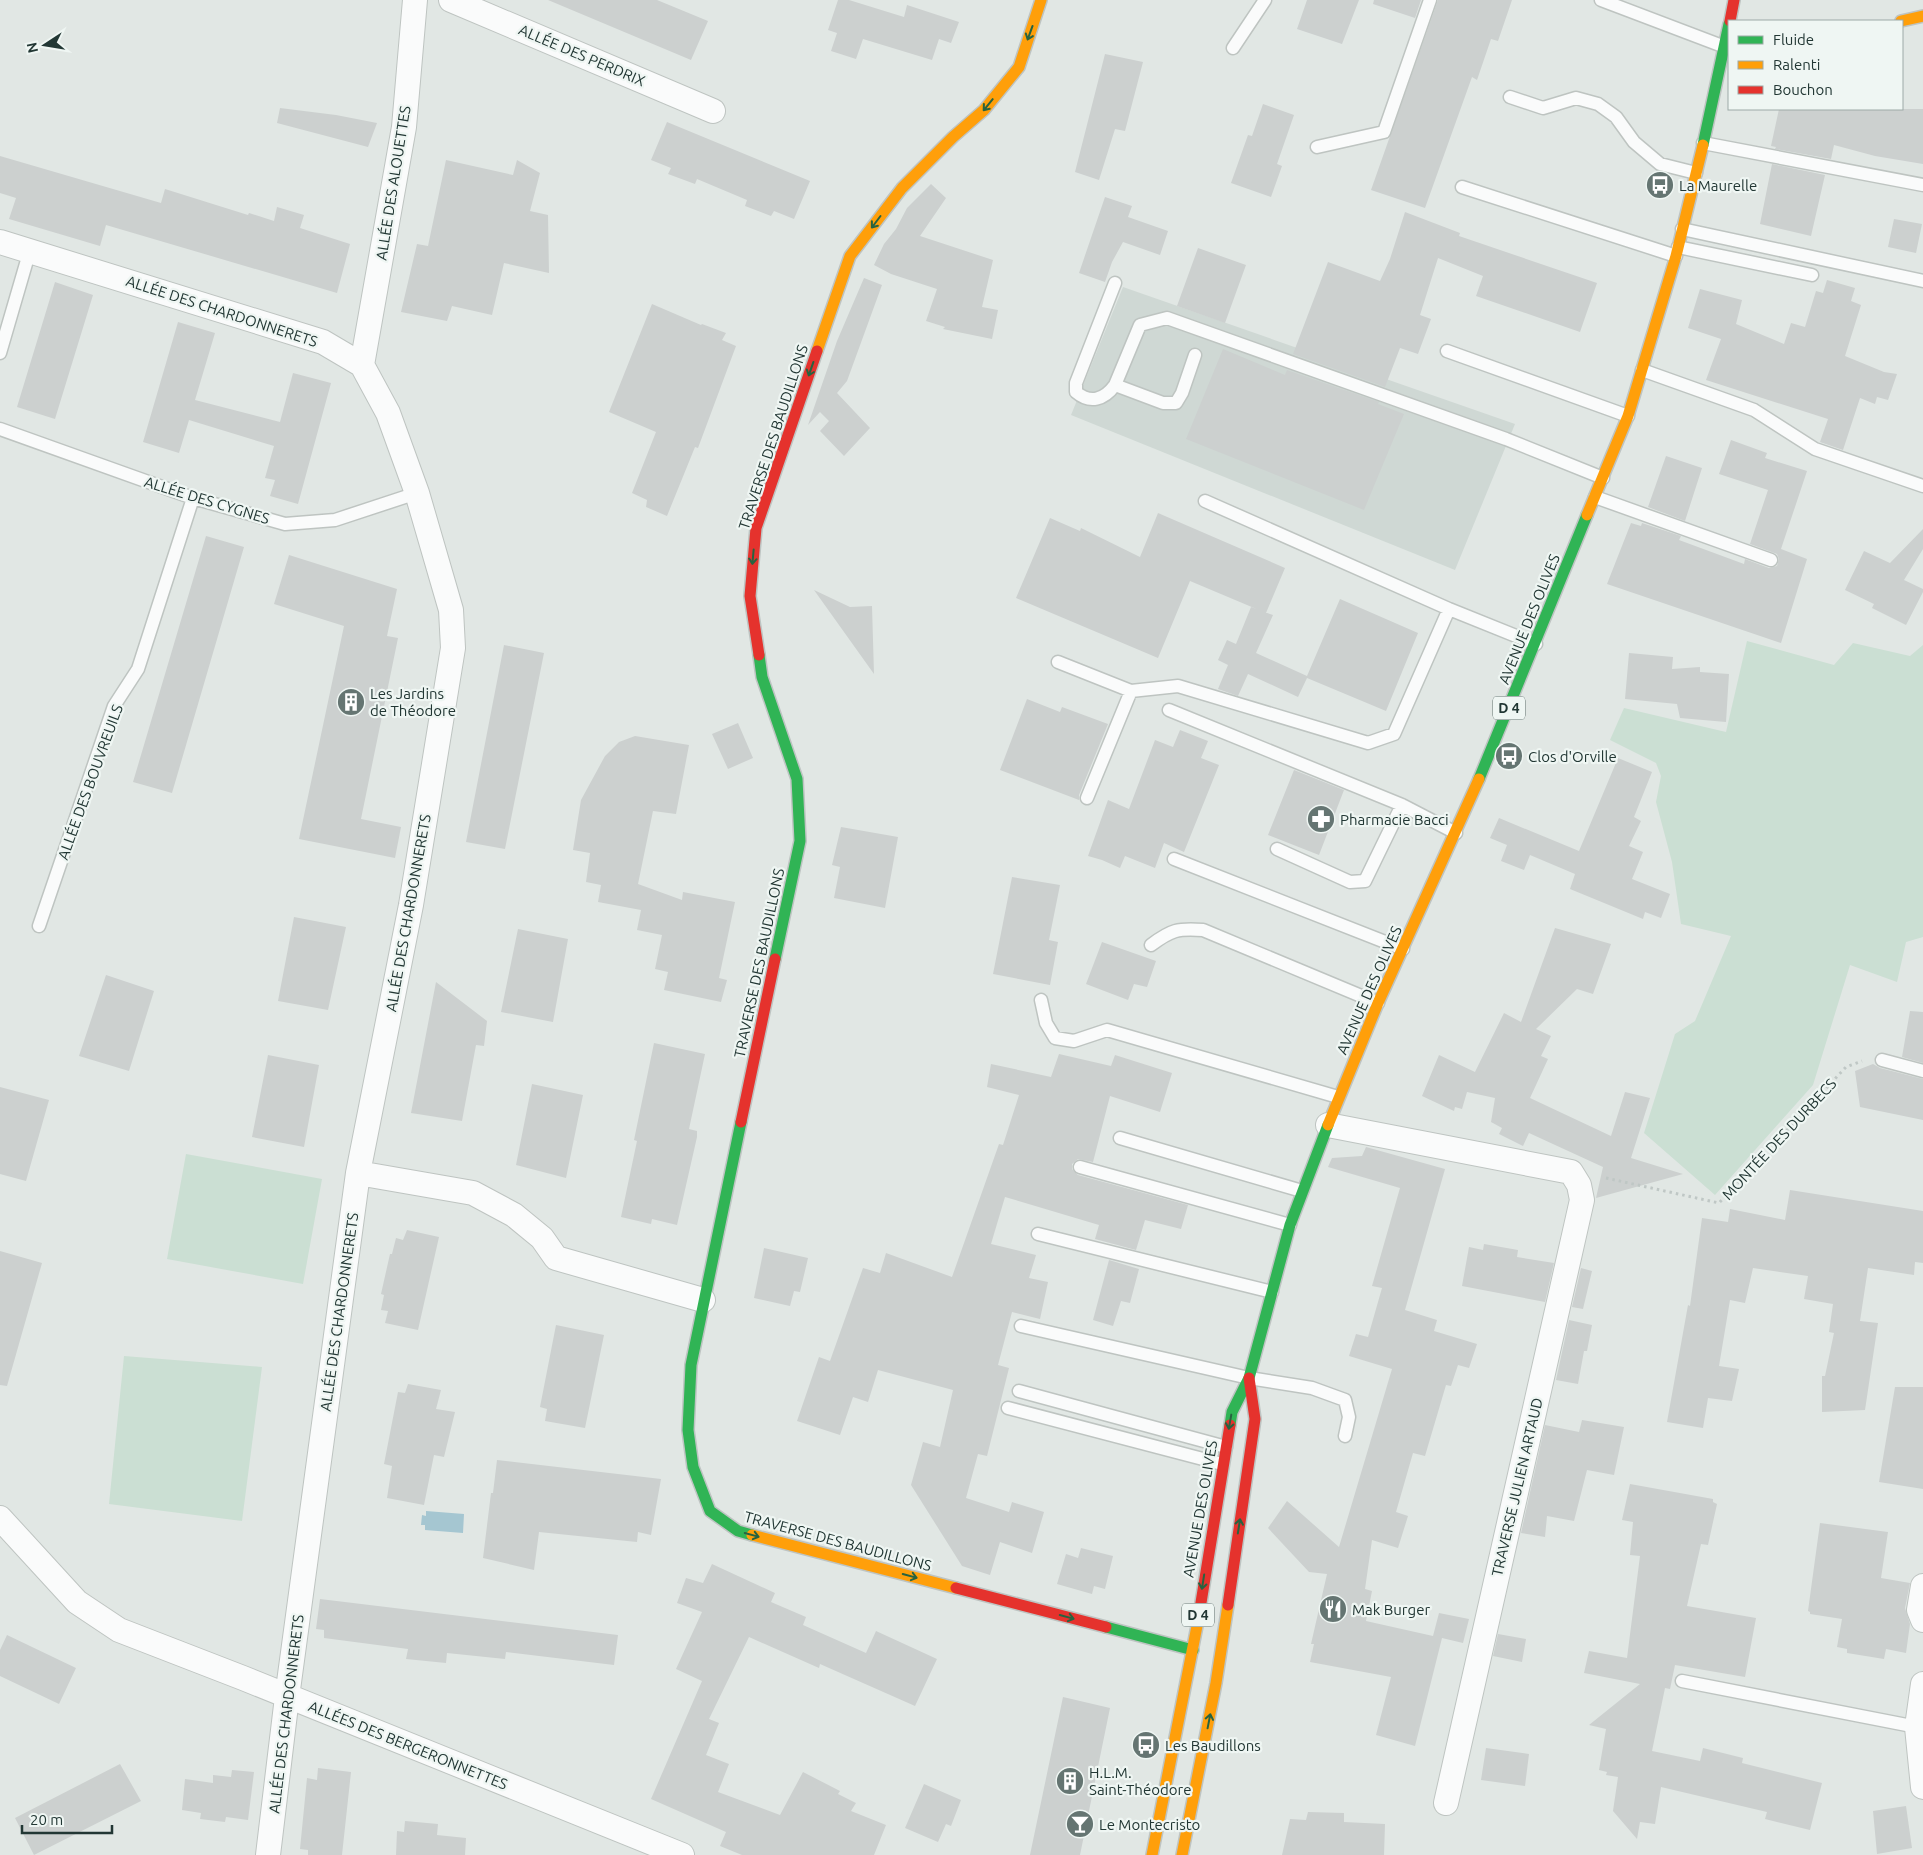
<svg xmlns="http://www.w3.org/2000/svg" width="1923" height="1855" viewBox="0 0 1923 1855" font-family="Ubuntu,sans-serif">
  <rect width="100%" height="100%" fill="#e1e7e4"/>
  <path fill="#cfd8d4" d="M1123,287L1515,424L1455,570L1071,415Z"/>
  <path fill="#cbdfd3" d="M1747,641L1834,665L1853,643L1910,656L1923,645V937L1906,942L1897,982L1850,965L1813,1085L1715,1195L1644,1133L1675,1034L1695,1021L1731,936L1681,924L1672,862L1656,802L1661,776L1656,763L1610,740L1624,708L1726,732Z
    M186,1154L322,1179L303,1284L167,1259Z
    M124,1356L262,1367L242,1521L109,1504Z"/>
  <path fill="#a5c6d1" d="M426,1511L464,1514L463,1533L425,1530V1525H421L422,1515L426,1516Z"/>
  <path fill="#ccd0cf" d="M548,0H657L708,21L691,60Z
    M838,0H849L904,17L907,5L959,22L951,43L939,39L932,60L863,39L856,59L831,51L837,33L828,30Z
    M1307,0H1359L1342,44L1297,29Z
    M1374,0H1421L1415,18L1373,4Z
    M1438,0H1512L1498,41L1491,39L1477,80L1472,77L1425,208L1371,190Z
    M1105,54L1143,62L1125,131L1115,129L1099,180L1075,172Z
    M1263,104L1294,115L1277,164L1282,166L1271,197L1231,183L1248,135L1252,136Z
    M280,108L336,115L377,123L368,147L277,123Z
    M1779,109H1923V164L1875,156L1834,145L1831,159L1775,149L1776,147L1771,146Z
    M667,122L810,181L794,219L774,211L771,216L745,206L747,200L697,179L695,184L668,174L671,168L651,160Z
    M0,156L161,203L165,189L248,215L249,213L274,221L277,207L304,215L300,228L350,244L337,293L106,225L100,246L9,219L16,198L0,193Z
    M446,160L513,175L517,160L540,173L530,211L548,215L549,273L504,263L492,315L452,306L447,321L401,312L417,244L428,246Z
    M1772,164L1825,175L1811,236L1760,224Z
    M931,184L946,198L920,236L993,260L982,307L998,310L992,339L943,329L945,327L926,321L937,289L891,274L874,265L884,244L896,229L907,208Z
    M1105,197L1132,206L1128,217L1168,231L1160,255L1123,242L1112,262L1105,282L1079,273Z
    M1405,212L1460,233L1459,236L1597,283L1580,332L1476,296L1483,276L1438,258L1420,315L1431,319L1418,354L1400,348L1385,387L1293,354L1328,262L1380,281L1390,259Z
    M1894,219L1922,224L1916,253L1888,247Z
    M1198,248L1246,265L1225,323L1177,306Z
    M864,278L882,285L847,381L837,393L870,428L844,456L820,431L829,421L820,412L808,425L837,341Z
    M1827,280L1855,288L1851,301L1861,305L1845,356L1884,372L1897,374L1888,400L1877,397L1875,404L1860,398L1843,450L1820,442L1828,419L1706,380L1721,339L1688,328L1700,289L1742,300L1736,324L1784,344L1791,323L1805,327L1816,291L1823,293Z
    M55,282L93,295L55,419L17,407Z
    M652,304L701,325L702,324L726,333L722,340L736,346L698,448L695,447L667,516L646,507L647,500L632,493L656,432L609,412Z
    M178,322L215,333L195,400L280,422L293,373L331,383L298,504L270,496L275,480L265,478L274,446L189,420L179,453L143,442Z
    M1223,349L1285,375L1287,370L1379,402L1378,404L1404,414L1364,510L1186,439Z
    M1731,440L1767,453L1765,458L1807,471L1781,549L1807,559L1781,643L1607,584L1631,523L1641,526L1642,523L1681,536L1679,540L1744,564L1745,559L1769,568L1777,566L1779,559L1777,554L1750,544L1768,490L1719,474Z
    M1666,456L1702,468L1685,521L1648,507Z
    M1158,513L1285,568L1266,613L1190,581L1158,658L1016,598L1050,518L1080,531L1081,528L1140,557Z
    M1923,529V549L1904,580L1923,589V592L1906,625L1872,608L1874,604L1845,590L1864,551L1890,563Z
    M206,536L244,547L172,793L133,782Z
    M289,555L397,589L387,636L398,638L361,819L401,827L395,858L299,839L344,626L274,604Z
    M814,590L850,607L872,606L874,674Z
    M1340,599L1418,633L1386,711L1307,678L1298,697L1248,674L1238,696L1218,689L1228,665L1218,660L1227,640L1236,644L1251,607L1273,615L1256,653L1307,676Z
    M504,645L544,653L505,849L466,842Z
    M1629,653L1673,657L1672,669L1700,667V672L1729,674L1726,722L1680,718L1677,704L1625,699Z
    M1027,699L1060,712L1062,707L1108,724L1079,795V800L1000,770Z
    M738,723L753,758L728,769L712,734Z
    M1180,730L1208,741L1201,758L1219,765L1184,852L1164,843L1155,868L1125,856L1120,868L1102,860L1088,856L1108,800L1129,809L1155,740L1173,747Z
    M635,736L689,745L676,814L653,811L638,884L682,900L683,892L735,902L719,978L727,980L721,1002L664,990L668,972L655,969L662,935L637,930L641,910L598,902L601,885L586,882L590,853L573,850L581,800L605,756L619,742Z
    M1618,758L1652,772L1634,817L1641,821L1629,846L1643,852L1632,879L1670,894L1661,918L1645,912L1643,919L1570,889L1575,874L1530,855L1524,870L1501,861L1507,845L1490,838L1499,818L1579,851Z
    M1294,770L1344,790L1319,855L1268,835Z
    M841,827L898,837L885,908L834,898L840,867L832,865Z
    M1012,877L1060,885L1049,940L1058,942L1050,985L993,974Z
    M294,917L346,927L328,1010L278,1001Z
    M1555,928L1611,944L1593,994L1577,989L1536,1029L1551,1036L1541,1056L1548,1059L1530,1098L1611,1136L1625,1092L1650,1098L1631,1158L1683,1174L1596,1198L1603,1167L1529,1133L1523,1146L1499,1134L1502,1128L1491,1122L1495,1098L1467,1092L1462,1109L1455,1107L1454,1111L1422,1096L1439,1055L1475,1072L1504,1013L1521,1022Z
    M518,929L568,939L553,1022L501,1012Z
    M1102,942L1156,961L1147,987L1134,984L1128,1000L1086,984Z
    M106,975L154,991L129,1071L79,1056Z
    M436,982L487,1021L484,1046L476,1045L462,1121L411,1113Z
    M1910,1011L1923,1012V1063L1902,1057Z
    M654,1043L705,1054L689,1129L697,1131V1137L677,1225L652,1219L651,1224L621,1217L637,1141L634,1140Z
    M1059,1054L1111,1066L1115,1055L1172,1073L1160,1112L1110,1096L1093,1162L1078,1159L1072,1164V1169L1078,1175L1188,1205L1181,1229L1145,1220L1136,1250L1095,1239L1099,1225L1005,1197L991,1244L1036,1255L1029,1278L1048,1282L1040,1319L1012,1312L998,1365L1009,1368L987,1456L978,1454L966,1498L1009,1512L1012,1502L1044,1512L1032,1553L1000,1542L990,1575L962,1566L911,1485L923,1442L940,1447L953,1390L878,1370L868,1402L853,1397L840,1435L797,1421L819,1357L830,1361L863,1268L880,1273L886,1253L952,1277L999,1144L1003,1145L1019,1095L987,1087L991,1064L1051,1077Z
    M268,1055L319,1065L304,1147L252,1137Z
    M1873,1064L1880,1068L1923,1079V1120L1860,1107L1855,1071Z
    M532,1084L583,1095L566,1178L516,1165Z
    M0,1087L49,1100L26,1181L0,1174Z
    M1366,1147L1445,1169L1405,1310L1437,1320L1434,1331L1477,1344L1469,1368L1458,1365L1451,1386L1446,1385L1425,1456L1413,1453L1396,1512L1408,1516L1398,1548L1372,1540L1365,1589L1372,1591L1366,1621L1433,1636L1439,1613L1469,1619L1463,1643L1442,1638L1415,1746L1376,1735L1391,1677L1310,1662L1314,1644H1311L1327,1574L1309,1572L1268,1528L1287,1501L1339,1547L1392,1369L1349,1356L1356,1334L1368,1337L1382,1288L1372,1286L1400,1188L1328,1167L1332,1158L1362,1156Z
    M1790,1190L1923,1211V1263L1915,1262L1914,1275L1868,1268L1860,1321L1878,1323L1865,1410L1822,1412V1376H1825L1834,1333L1829,1332L1833,1304L1804,1299L1808,1276L1753,1268L1745,1303L1730,1300L1719,1366L1739,1369L1732,1401L1708,1398L1703,1428L1667,1422L1688,1305L1690,1306L1702,1218L1728,1222L1730,1209L1785,1220Z
    M407,1230L439,1237L418,1330L385,1323L388,1311L381,1310L384,1295L381,1294L390,1254H392L396,1238L403,1240Z
    M1484,1244L1518,1250L1517,1257L1554,1263L1545,1302L1462,1286L1469,1247L1483,1250Z
    M764,1248L808,1258L800,1292L794,1291L790,1306L754,1298Z
    M0,1251L42,1263L7,1386L0,1385Z
    M1109,1260L1139,1269L1130,1303L1121,1301L1113,1326L1093,1320Z
    M1581,1268L1592,1271L1583,1309L1572,1307Z
    M1569,1320L1592,1325L1587,1351H1584L1578,1384L1556,1380Z
    M556,1325L604,1335L585,1428L545,1421L547,1409L540,1407Z
    M408,1384L441,1390L436,1409L455,1412L444,1457L434,1455L424,1505L387,1498L392,1466L384,1464L398,1392L405,1393Z
    M1895,1387H1923V1489L1879,1482Z
    M1582,1420L1624,1427L1614,1475L1587,1470L1574,1521L1547,1516L1545,1537L1521,1533L1545,1425L1579,1432Z
    M497,1460L661,1479L651,1535L638,1532L637,1542L539,1532L534,1570L483,1558L491,1493H493Z
    M1630,1484L1713,1499V1502L1717,1504L1708,1545L1701,1544L1687,1606L1756,1618L1745,1677L1675,1665L1670,1689L1665,1688L1652,1751L1700,1761L1703,1748L1743,1758L1742,1763L1822,1783L1810,1830L1765,1819L1767,1812L1661,1787L1655,1824L1640,1822L1637,1839L1613,1811L1618,1777L1606,1775L1607,1772L1599,1770L1606,1729L1589,1725L1640,1684L1584,1673L1589,1651L1627,1658L1640,1556L1630,1555L1633,1522L1622,1520Z
    M1820,1523L1888,1532L1881,1578L1910,1583L1905,1608L1910,1624L1906,1653L1886,1649L1884,1659L1847,1653V1649L1837,1647L1842,1619L1810,1614V1612L1808,1611Z
    M1081,1548L1113,1556L1105,1589L1094,1586L1092,1594L1057,1584L1066,1554L1078,1558Z
    M712,1564L775,1593L771,1602L806,1617L803,1625L866,1653L876,1631L937,1659L915,1706L820,1664L819,1668L749,1637L709,1719L719,1723L706,1755L729,1764L718,1792L780,1815L803,1772L840,1791L838,1794L856,1803L851,1811L886,1825L874,1855H742L720,1846L726,1832L651,1799L702,1681L676,1669L702,1612L677,1603L686,1578L703,1583Z
    M320,1599L618,1635L614,1665L506,1652L505,1659L447,1653L446,1663L406,1659L408,1649L324,1638V1630L316,1629Z
    M1498,1634L1526,1639L1522,1662L1493,1656Z
    M7,1635L76,1668L59,1704L0,1676V1650Z
    M1063,1697L1110,1708L1080,1855H1030Z
    M1486,1748L1529,1754L1525,1786L1481,1780Z
    M120,1764L141,1801L34,1855L15,1818Z
    M318,1768L351,1772L342,1855H308V1850L300,1849L307,1778L317,1780Z
    M232,1770L254,1772L248,1820L226,1817L225,1822L200,1819L201,1813L182,1810L185,1779L213,1783V1775L231,1777Z
    M924,1784L961,1800L951,1826L946,1824L938,1842L905,1828Z
    M1906,1806L1912,1848L1877,1854L1873,1811Z
    M1308,1812L1344,1813V1822L1385,1824L1384,1855H1282L1290,1819L1306,1820Z
    M405,1821L438,1824L437,1835L466,1838L465,1855H396L397,1831L404,1832Z"/>
  <g fill="none" stroke-linecap="round" stroke-linejoin="round">
    <defs>
      <path id="lane" d="M1601,0L1725,47
        M1233,48L1265,0
        M1510,97L1543,108L1576,98L1598,104L1616,117L1634,142L1660,164L1696,173
        M1703,143L1923,185
        M1317,147L1384,132L1430,0
        M1462,187L1676,256
        M1682,229L1923,281
        M1678,247L1812,275
        M1115,283L1076,383V392C1090,404 1104,400 1115,385L1140,325L1167,318L1506,439L1603,478
        M1447,351L1628,416
        M0,353L30,250
        M1642,370L1754,410L1815,449L1923,486
        M1115,385L1163,403H1176L1182,393L1195,355
        M0,429L193,498L285,524L335,520L417,493
        M1595,497L1771,560
        M1205,501L1449,609L1536,644
        M1058,662L1131,691L1178,686L1368,743L1394,734L1449,609
        M1169,710L1402,805L1456,833
        M1087,798L1131,691
        M1277,849L1350,882L1365,881L1402,805
        M1174,859L1403,949
        M39,926L114,706L138,669L193,498
        M1151,945C1171,930 1178,928 1203,930L1378,1003
        M1041,1000L1046,1023L1055,1038L1074,1041L1107,1030L1338,1097
        M1882,1060L1923,1071
        M1120,1138L1302,1191
        M1080,1167L1290,1225
        M1038,1234L1272,1292
        M1021,1326L1249,1378L1312,1388L1345,1400L1349,1417L1345,1436
        M1019,1391L1226,1447
        M1008,1408L1222,1464
        M1682,1681L1917,1727"/>
      <path id="street" d="M451,0L713,111
        M0,242L323,342L362,365L388,413L417,493L451,610L453,648L411,905L358,1173L287,1697L268,1855
        M362,365L404,127L415,0
        M1328,1125L1571,1172L1579,1185L1582,1200L1446,1803
        M358,1173L473,1193L514,1215L542,1238L556,1258L703,1300
        M0,1518L77,1602L119,1630L243,1678L682,1855
        M1923,1586L1919,1610L1923,1620
        M1923,1684L1917,1727L1923,1787"/>
      <path id="fast" d="M1703,145L1729,24
        M759,655L762,677L797,779L800,841L775,959
        M1479,779L1587,515
        M741,1122L691,1365L688,1430L693,1467L710,1511L738,1531L752,1535
        M1230,1425L1232,1412L1249,1378L1290,1225L1328,1125
        M1106,1627L1193,1650"/>
      <path id="slow" d="M1901,21L1923,16
        M817,351L850,256L902,188L953,137L984,110L1019,67L1041,0
        M1587,515L1628,416L1676,256L1703,145
        M1328,1125L1378,1003L1479,779
        M752,1535L956,1588
        M1152,1855L1198,1621
        M1182,1855L1216,1683L1228,1605"/>
      <path id="jam" d="M1730,21L1734,0
        M759,655L750,596L756,528L817,351
        M741,1122L775,959
        M956,1588L1106,1627
        M1228,1605L1255,1419L1249,1378
        M1198,1621L1230,1425"/>
    </defs>
    <use href="#lane" stroke="#bec4c1" stroke-width="15"/>
    <use href="#street" stroke="#bec4c1" stroke-width="26"/>
    <use href="#fast" stroke="#bec4c2" stroke-width="14"/>
    <use href="#slow" stroke="#bec4c2" stroke-width="14"/>
    <use href="#jam" stroke="#bec4c2" stroke-width="14"/>
    <path stroke="#bfc7c5" stroke-width="3" stroke-dasharray="2.5 4" stroke-linecap="butt" d="M1606,1178L1719,1203L1846,1067L1862,1061"/>
    <use href="#lane" stroke="#fafbfb" stroke-width="12"/>
    <use href="#street" stroke="#fafbfb" stroke-width="24"/>
    <use href="#fast" stroke="#30b455" stroke-width="11"/>
    <use href="#slow" stroke="#ff9f0a" stroke-width="11"/>
    <use href="#jam" stroke="#e5322d" stroke-width="11"/>
  </g>
  <defs><path id="oneway-shaft" d="M-6 0H5M1.5-3L5.5 0L1.5 3" fill="none" stroke-width="1.6" stroke-linecap="round" stroke-linejoin="round" transform="scale(1.25)"/></defs>
  <g stroke="#276340">
    <use href="#oneway-shaft" transform="translate(1030 33) rotate(110)"/>
    <use href="#oneway-shaft" transform="translate(988 105) rotate(129)"/>
    <use href="#oneway-shaft" transform="translate(876 222) rotate(127)"/>
    <use href="#oneway-shaft" transform="translate(811 369) rotate(109)"/>
    <use href="#oneway-shaft" transform="translate(753 557) rotate(95)"/>
    <use href="#oneway-shaft" transform="translate(1230 1422) rotate(100)"/>
    <use href="#oneway-shaft" transform="translate(1239 1526) rotate(-81)"/>
    <use href="#oneway-shaft" transform="translate(752 1535) rotate(15)"/>
    <use href="#oneway-shaft" transform="translate(910 1576) rotate(15)"/>
    <use href="#oneway-shaft" transform="translate(1203 1582) rotate(99)"/>
    <use href="#oneway-shaft" transform="translate(1067 1617) rotate(15)"/>
    <use href="#oneway-shaft" transform="translate(1209 1721) rotate(-79)"/>
  </g>
  <defs>
    <symbol id="bus-disc" viewBox="-11 -11 22 22"><circle r="9.5" fill="#657572" stroke="#eff6f3"/><path d="M-5-6H5V4H4V6H2V4H-2V6H-4V4H-5ZM-3.5-4V0h7V-4ZM-3.5 1.2v1.5H-2V1.2ZM2 1.2v1.5H3.5V1.2Z" fill="#fff"/></symbol>
    <symbol id="building-disc" viewBox="-11 -11 22 22"><circle r="9.5" fill="#657572" stroke="#eff6f3"/><path d="M-4-6H4V6H1V3H-1V6H-4ZM-2.5-4.3h1.7v1.8h-1.7ZM.8-4.3h1.7v1.8H.8ZM-2.5-1h1.7V.8h-1.7ZM.8-1h1.7V.8H.8Z" fill="#fff"/></symbol>
    <symbol id="pharmacy-disc" viewBox="-11 -11 22 22"><circle r="9.5" fill="#657572" stroke="#eff6f3"/><path d="M-2-6h4v4h4v4h-4v4h-4v-4h-4v-4h4Z" fill="#fff"/></symbol>
    <symbol id="restaurant-disc" viewBox="-11 -11 22 22"><circle r="9.5" fill="#657572" stroke="#eff6f3"/><path d="M-5-6h1v4h1v-4h1v4h1v-4h1v5L-1.5 .5V6h-2V.5L-5-1ZM5-6V6H3V1.5H1.5Q1.5-4 5-6Z" fill="#fff"/></symbol>
    <symbol id="bar-disc" viewBox="-11 -11 22 22"><circle r="9.5" fill="#657572" stroke="#eff6f3"/><path d="M-6-5H6L.8 .8V4.5H3.5V6h-7V4.5H-.8V.8Z" fill="#fff"/></symbol>
  </defs>
  <g fill-rule="evenodd">
    <use href="#bus-disc" x="1644" y="169" width="32" height="32"/>
    <use href="#building-disc" x="335" y="686" width="32" height="32"/>
    <use href="#bus-disc" x="1493" y="740" width="32" height="32"/>
    <use href="#pharmacy-disc" x="1305" y="803" width="32" height="32"/>
    <use href="#restaurant-disc" x="1317" y="1593" width="32" height="32"/>
    <use href="#bus-disc" x="1130" y="1729" width="32" height="32"/>
    <use href="#building-disc" x="1054" y="1765" width="32" height="32"/>
    <use href="#bar-disc" x="1064" y="1808" width="32" height="32"/>
  </g>
  <g text-anchor="middle" dominant-baseline="central" stroke-width="4.5" stroke-linejoin="round" paint-order="stroke">
    <g fill="#eff6f3" stroke="#60706d" stroke-width="1">
      <rect x="1493" y="696.5" width="32" height="23" rx="4"/>
      <rect x="1182" y="1603.5" width="32" height="23" rx="4"/>
    </g>
    <g font-size="14" font-weight="bold" fill="#223734">
      <text x="1509" y="708">D 4</text>
      <text x="1198" y="1615">D 4</text>
    </g>
    <g font-size="15" fill="#223734" stroke="#eff6f3">
      <text transform="translate(582 55) rotate(23)">ALLÉE DES PERDRIX</text>
      <text transform="translate(393 183) rotate(-81)">ALLÉE DES ALOUETTES</text>
      <text transform="translate(222 311) rotate(18)">ALLÉE DES CHARDONNERETS</text>
      <text transform="translate(773 437) rotate(-72)">TRAVERSE DES BAUDILLONS</text>
      <text transform="translate(207 500) rotate(17)">ALLÉE DES CYGNES</text>
      <text transform="translate(1529 619) rotate(-68)">AVENUE DES OLIVES</text>
      <text transform="translate(90 782) rotate(-70)">ALLÉE DES BOUVREUILS</text>
      <text transform="translate(408 913) rotate(-80)">ALLÉE DES CHARDONNERETS</text>
      <text transform="translate(759 963) rotate(-78)">TRAVERSE DES BAUDILLONS</text>
      <text transform="translate(1369 990) rotate(-66)">AVENUE DES OLIVES</text>
      <text transform="translate(1779 1139) rotate(-47)">MONTÉE DES DURBECS</text>
      <text transform="translate(339 1312) rotate(-82)">ALLÉE DES CHARDONNERETS</text>
      <text transform="translate(1517 1487) rotate(-77)">TRAVERSE JULIEN ARTAUD</text>
      <text transform="translate(1200 1509) rotate(-80)">AVENUE DES OLIVES</text>
      <text transform="translate(838 1541) rotate(15)">TRAVERSE DES BAUDILLONS</text>
      <text transform="translate(286 1714) rotate(-83)">ALLÉE DES CHARDONNERETS</text>
      <text transform="translate(408 1745) rotate(22)">ALLÉES DES BERGERONNETTES</text>
    </g>
    <g font-size="15" fill="#223734" stroke="#eff6f3" text-anchor="start">
      <text x="1679" y="185">La Maurelle</text>
      <text x="370" y="693">Les Jardins<tspan x="370" dy="17">de Théodore</tspan></text>
      <text x="1528" y="756">Clos d'Orville</text>
      <text x="1340" y="819">Pharmacie Bacci</text>
      <text x="1352" y="1609">Mak Burger</text>
      <text x="1165" y="1745">Les Baudillons</text>
      <text x="1089" y="1772">H.L.M.<tspan x="1089" dy="17">Saint-Théodore</tspan></text>
      <text x="1099" y="1824">Le Montecristo</text>
    </g>
  </g>
  <rect x="1728" y="20" width="175" height="90" fill="#eff6f3" stroke="#9daaa7"/>
  <rect x="1738" y="36" width="25" height="8" fill="#30b455" stroke="#9daaa7"/>
  <text x="1773" y="45" font-size="15" fill="#223734">Fluide</text>
  <rect x="1738" y="61" width="25" height="8" fill="#ff9f0a" stroke="#9daaa7"/>
  <text x="1773" y="70" font-size="15" fill="#223734">Ralenti</text>
  <rect x="1738" y="86" width="25" height="8" fill="#e5322d" stroke="#9daaa7"/>
  <text x="1773" y="95" font-size="15" fill="#223734">Bouchon</text>
  <g transform="translate(45 45) rotate(258)" stroke="#eff6f3" stroke-width="4" paint-order="stroke">
  <path d="M0-4L9 19L0 12L-9 19Z" fill="#223734"/>
  <text y="-8" font-size="14" font-weight="bold" text-anchor="middle" fill="#223734">N</text>
  </g>
  <path d="M22 1825v8h90v-8" fill="none" stroke="#223734" stroke-width="2.5"/>
  <text x="30" y="1825" font-size="15" fill="#223734" stroke="#eff6f3" stroke-width="4" paint-order="stroke">20 m</text>
</svg>
